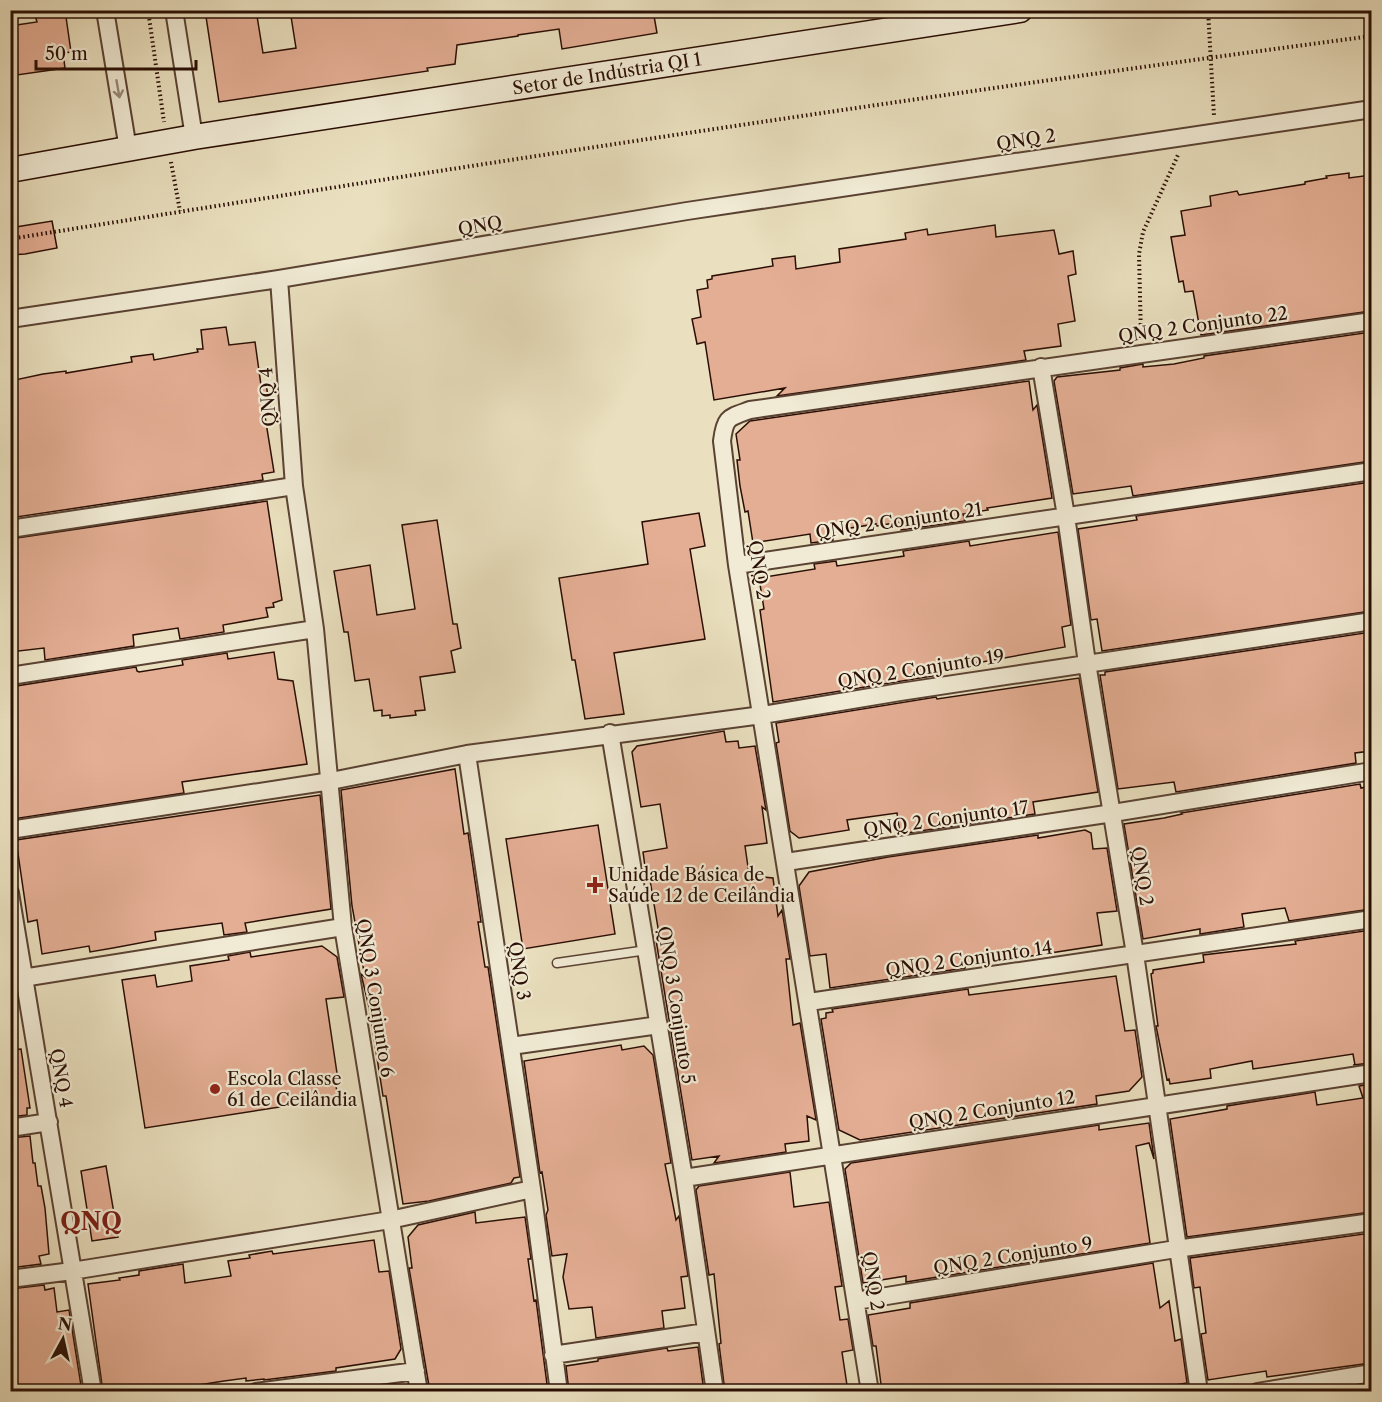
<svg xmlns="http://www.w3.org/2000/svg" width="1382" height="1402" viewBox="0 0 1382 1402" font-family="'Libre Caslon Text',serif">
  <rect width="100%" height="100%" fill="#eae0bf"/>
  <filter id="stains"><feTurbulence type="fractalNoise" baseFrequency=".00333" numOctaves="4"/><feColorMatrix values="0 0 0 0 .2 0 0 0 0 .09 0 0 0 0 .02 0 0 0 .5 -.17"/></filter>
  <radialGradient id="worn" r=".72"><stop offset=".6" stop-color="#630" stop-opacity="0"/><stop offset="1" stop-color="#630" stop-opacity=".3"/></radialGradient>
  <path fill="#e4ae94" stroke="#2a0e04" stroke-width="1.5" d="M65,10L71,52L63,53L65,68L10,76V26L37,22L35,15Z
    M205,10H256L263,53L296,48L290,10H653L657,33L562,49L559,29L518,35V36L457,45L455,64L427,68L428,71L219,102Z
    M1349,173V178L1371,175V311L1201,335L1193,291L1185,292L1183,281L1179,282L1175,260L1171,237L1185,235L1181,211L1211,206L1210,196L1237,191L1239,195L1305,184V182L1327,178L1326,176Z
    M52,221L57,248L25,254L10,255V228Z
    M995,225L996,237L1054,230L1059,254L1073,251L1076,274L1068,276L1075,321L1058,324L1061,346L1024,351L1026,360L777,396L785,388L714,400L705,342L697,344L692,319L701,317L697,290L708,288L707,280L712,279V276L773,266L772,259L795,256L796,269L840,262L839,249L906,239L905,233L927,229L928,235Z
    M226,327L229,345L255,342L261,385L266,384L270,409L264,410L274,472L262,474L263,480L10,518V381L43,374L66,371V373L132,362L131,357L153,354L154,360L198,352L197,349H203L201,330Z
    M1371,332V461L1133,496L1131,486L1073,494L1054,381L1057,377L1120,370V368L1143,364V367L1174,364L1204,358V356Z
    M1029,381L1033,410L1037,405L1052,498L987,508L988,510L963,514L965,521L901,530L900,522L876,526V524L832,531L833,540L811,543L810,534L753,543L748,511L745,512L740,486L737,460H740L736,434L750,421Z
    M1371,482V611L1102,651L1097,619L1091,620L1078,529L1137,520L1136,516Z
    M267,501L282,600L273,603L274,607L266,608L268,617L223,625L224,632L180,639L178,628L133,635L134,646L45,660L44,648L10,652V539Z
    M699,513L705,546L690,549L705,639L614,653L624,714L585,719L575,660H572L559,578L648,564L642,522Z
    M437,520L453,624H457L461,648L451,651L455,672L420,677L425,710L415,711L416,715L390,718V715L382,716V710L374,711L369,679L355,681L348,632H344L334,571L370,565L377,615L415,609L402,525Z
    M1058,532L1071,625L1062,627L1065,647L932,671L933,676L773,702L760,610L764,609L759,578L815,569L814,564L836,561L837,566L904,556L903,551L969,541L970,546Z
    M1371,632V751L1355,753L1356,763L1176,792L1174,782L1118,789L1100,675H1105V672Z
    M274,652L278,679L293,681L307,764L182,782L184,793L13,819L10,804V687L136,667L137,671L139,672L183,665L182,660L227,653L228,659Z
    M1079,678L1098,792L1033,802L1035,814L900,834L897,813L847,820L849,830L799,838L790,831L776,743L779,742L776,723L936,697L937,699Z
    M724,731L726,742L738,741L739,748L755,746L766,810L762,807L767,843L745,846L749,874L762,872L763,877L773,878L778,916L782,910L790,959H786L793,1025L800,1023L816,1120L807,1116L809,1141L785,1144L786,1152L714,1163L719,1156L692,1160L656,940H660L649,874H646L643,852L667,848L660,804L641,807L632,752L637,746Z
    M455,769L464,834L468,833L481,922H478L485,967H488L520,1177L514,1178L511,1183L429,1201L403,1204L386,1096H383L369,1007L361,974L365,977L352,906L341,790Z
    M1360,784L1361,788L1371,786V909L1289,921L1285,908L1242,914L1244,927L1200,934V929L1143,939L1124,824L1164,818L1182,814L1181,813Z
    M320,795L331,909L245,923L247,932L224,935L222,923L155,932L156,940L113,948L90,952L89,946L42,954L37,920L28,922L16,840Z
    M598,825L615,934L523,949L506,839Z
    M1085,830L1091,833L1093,849L1107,848L1117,911L1097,913L1102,945L965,966V968L830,988L826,954L810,956L799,886L809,872L888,857L1038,835V838Z
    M1371,930V1063L1353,1065H1355L1353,1054L1253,1069L1252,1061L1210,1069L1211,1078L1170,1084L1169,1079L1167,1080L1156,1026H1158L1151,974L1153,973V970L1204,962L1203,955L1296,944L1295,941Z
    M322,946L337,957L344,997L326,999L338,1080H335L338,1098L145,1128L122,980L155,975L157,987L192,981L190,966L229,960L228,956L250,952L251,957Z
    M1116,976L1125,1031L1135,1030L1142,1077L1129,1091L1096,1096L1097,1104L860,1140L839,1130L821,1019L826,1018V1013L833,1012L832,1009L968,989L969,995Z
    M621,1045L622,1050L644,1046L653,1055L671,1163L665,1164L676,1220L679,1216L688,1276L681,1277L685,1308L662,1311L664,1328L596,1338L592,1307L569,1309L563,1277L567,1254L552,1256L546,1215L548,1210L542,1172L540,1173L524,1061Z
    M21,1049L30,1108H27V1115L10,1117V1050Z
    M1371,1084V1212L1187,1237L1170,1119L1227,1109V1106L1315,1092L1317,1105L1363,1098L1359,1086Z
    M1149,1123L1154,1159L1149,1143L1136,1146L1150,1243L906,1282V1276L863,1283L845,1169L851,1163L1099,1125V1130Z
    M30,1136L33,1163H35L38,1186H41L45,1208L49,1254L39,1256L41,1264L10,1268V1138Z
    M106,1166L118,1237L92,1241L81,1171Z
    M790,1172L794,1207L829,1202L842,1286L835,1287L840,1320L848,1319L853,1350L842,1352L848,1392H725L719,1344L721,1343L714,1274L709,1275L696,1190L699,1186Z
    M475,1212L476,1223L525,1217L531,1259H528L534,1301L536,1300L548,1392H430L409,1268H412L408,1237L418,1225Z
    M1371,1233V1363L1267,1377L1266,1371L1208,1380L1201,1334L1206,1333L1200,1287L1194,1288L1190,1258Z
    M374,1240L379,1272L389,1271L401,1349L395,1359L336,1368V1371L264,1380V1379L246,1381V1378L224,1381L180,1388V1392H103L88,1284L120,1280L119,1278L139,1275V1271L183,1264L185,1283L231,1276L228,1261L250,1258L249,1255L272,1251L273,1254Z
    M1153,1263L1160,1308L1169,1301L1175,1341L1181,1339L1187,1383L1131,1392H882L876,1346H873L868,1315L910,1308V1303Z
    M44,1285L45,1290L54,1288L57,1312L69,1310L82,1392H10V1289Z
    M698,1347L704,1392H569L566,1366L598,1361V1359L667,1348L668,1351Z"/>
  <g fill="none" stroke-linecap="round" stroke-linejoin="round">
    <defs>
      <path id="lane" d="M557,963L647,950"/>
      <path id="street" d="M105,10L128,149
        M174,10L194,137
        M279,279L294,486L315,629L343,927L419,1392
        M10,319L279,279L687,211L1372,109
        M1041,367L1066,516L1087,663L1135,954L1199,1392
        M10,529L294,486
        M737,565L1372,471
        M10,676L315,629
        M610,733L684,1178L715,1392
        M467,754L532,1189L559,1392
        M10,830L331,781L467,754L762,715L900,692L1372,621
        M786,862L1113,813L1372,771
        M10,893L93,1392
        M10,980L343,927
        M809,1002L1372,919
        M511,1046L659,1025
        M10,1128L49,1122
        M684,1178L1372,1073
        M10,1279L72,1271L390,1220L532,1189
        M856,1301L1176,1249L1372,1222
        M553,1355L706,1332
        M256,1392L416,1371
        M870,1392L737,565L722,441C725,417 728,418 750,410L1372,321
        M1257,1392L1372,1373"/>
      <path id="secondary" d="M10,170L194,137L1020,10"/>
    </defs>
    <use href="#lane" stroke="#5a4233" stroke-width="11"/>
    <use href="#street" stroke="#5a4233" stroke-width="20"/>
    <use href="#secondary" stroke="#2a0e04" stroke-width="27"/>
    <path stroke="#2a0e04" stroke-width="4" stroke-dasharray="1.5 3" stroke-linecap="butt" d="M148,10L164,122
      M1208,10L1214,116
      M171,162L180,211
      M10,239C463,166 917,96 1372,36
      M1141,338L1139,254L1143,232L1178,155"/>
    <use href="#lane" stroke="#f1ebd5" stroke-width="8"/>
    <use href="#street" stroke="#f1ebd5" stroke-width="16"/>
    <use href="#secondary" stroke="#f1ebd5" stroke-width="24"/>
  </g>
  <defs><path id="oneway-shaft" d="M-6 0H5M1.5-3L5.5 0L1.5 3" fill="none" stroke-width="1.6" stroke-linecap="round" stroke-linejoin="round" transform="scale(1.5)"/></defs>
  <use stroke="#978877" href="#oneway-shaft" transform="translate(118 89) rotate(80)"/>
  <g fill="#8f2418" stroke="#f1ebd5" stroke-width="2">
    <path d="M592 876h6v6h6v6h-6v6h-6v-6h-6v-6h6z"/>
    <circle cx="215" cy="1089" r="6"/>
  </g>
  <g text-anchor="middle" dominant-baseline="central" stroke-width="4.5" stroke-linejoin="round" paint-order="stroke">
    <g font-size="18" fill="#2a0e04" stroke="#f1ebd5">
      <text transform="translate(607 74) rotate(-9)">Setor de Indústria QI 1</text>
      <text transform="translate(1026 140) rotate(-9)">QNQ 2</text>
      <text transform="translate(480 226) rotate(-10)">QNQ</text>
      <text transform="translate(1203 325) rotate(-8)">QNQ 2 Conjunto 22</text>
      <text transform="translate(268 397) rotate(-94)">QNQ 4</text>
      <text transform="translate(899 521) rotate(-8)">QNQ 2 Conjunto 21</text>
      <text transform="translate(759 570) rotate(81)">QNQ 2</text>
      <text transform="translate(921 669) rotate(-9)">QNQ 2 Conjunto 19</text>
      <text transform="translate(946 819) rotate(-8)">QNQ 2 Conjunto 17</text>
      <text transform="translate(1142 876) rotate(81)">QNQ 2</text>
      <text transform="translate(969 959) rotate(-8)">QNQ 2 Conjunto 14</text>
      <text transform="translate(519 971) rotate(81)">QNQ 3</text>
      <text transform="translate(375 998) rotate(81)">QNQ 3 Conjunto 6</text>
      <text transform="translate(676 1005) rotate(81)">QNQ 3 Conjunto 5</text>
      <text transform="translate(61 1078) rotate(80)">QNQ 4</text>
      <text transform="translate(992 1110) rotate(-9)">QNQ 2 Conjunto 12</text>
      <text transform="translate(1013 1256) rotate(-9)">QNQ 2 Conjunto 9</text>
      <text transform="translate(873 1281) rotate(81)">QNQ 2</text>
    </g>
    <g font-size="18" fill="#2a0e04" stroke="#f1ebd5" text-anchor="start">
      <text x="608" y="875">Unidade Básica de<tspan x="608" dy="21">Saúde 12 de Ceilândia</tspan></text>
      <text x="227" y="1079">Escola Classe<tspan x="227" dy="21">61 de Ceilândia</tspan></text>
    </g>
    <g font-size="24" font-weight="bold" fill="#7a1f14" stroke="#f1ebd5">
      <text x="91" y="1221">QNQ</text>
    </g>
  </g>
  <rect width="1382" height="1402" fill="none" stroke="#eae0bf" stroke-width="36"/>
  <rect x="12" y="12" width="1358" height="1378" fill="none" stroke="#2a0e04" stroke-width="3"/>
  <rect x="18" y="18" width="1346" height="1366" fill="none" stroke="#2a0e04" stroke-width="1.5"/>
  <g transform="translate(63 1339) rotate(8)" stroke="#f1ebd5" stroke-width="4.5" paint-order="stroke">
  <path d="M0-4.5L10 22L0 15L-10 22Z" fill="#2a0e04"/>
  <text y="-9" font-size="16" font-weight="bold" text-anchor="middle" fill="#2a0e04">N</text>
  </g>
  <path d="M36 60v9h160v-9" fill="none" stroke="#2a0e04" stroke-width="3"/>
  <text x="45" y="60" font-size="18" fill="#2a0e04" stroke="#f1ebd5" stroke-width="4.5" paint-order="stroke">50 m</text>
  <rect width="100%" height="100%" filter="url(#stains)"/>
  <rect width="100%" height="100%" fill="url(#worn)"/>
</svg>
